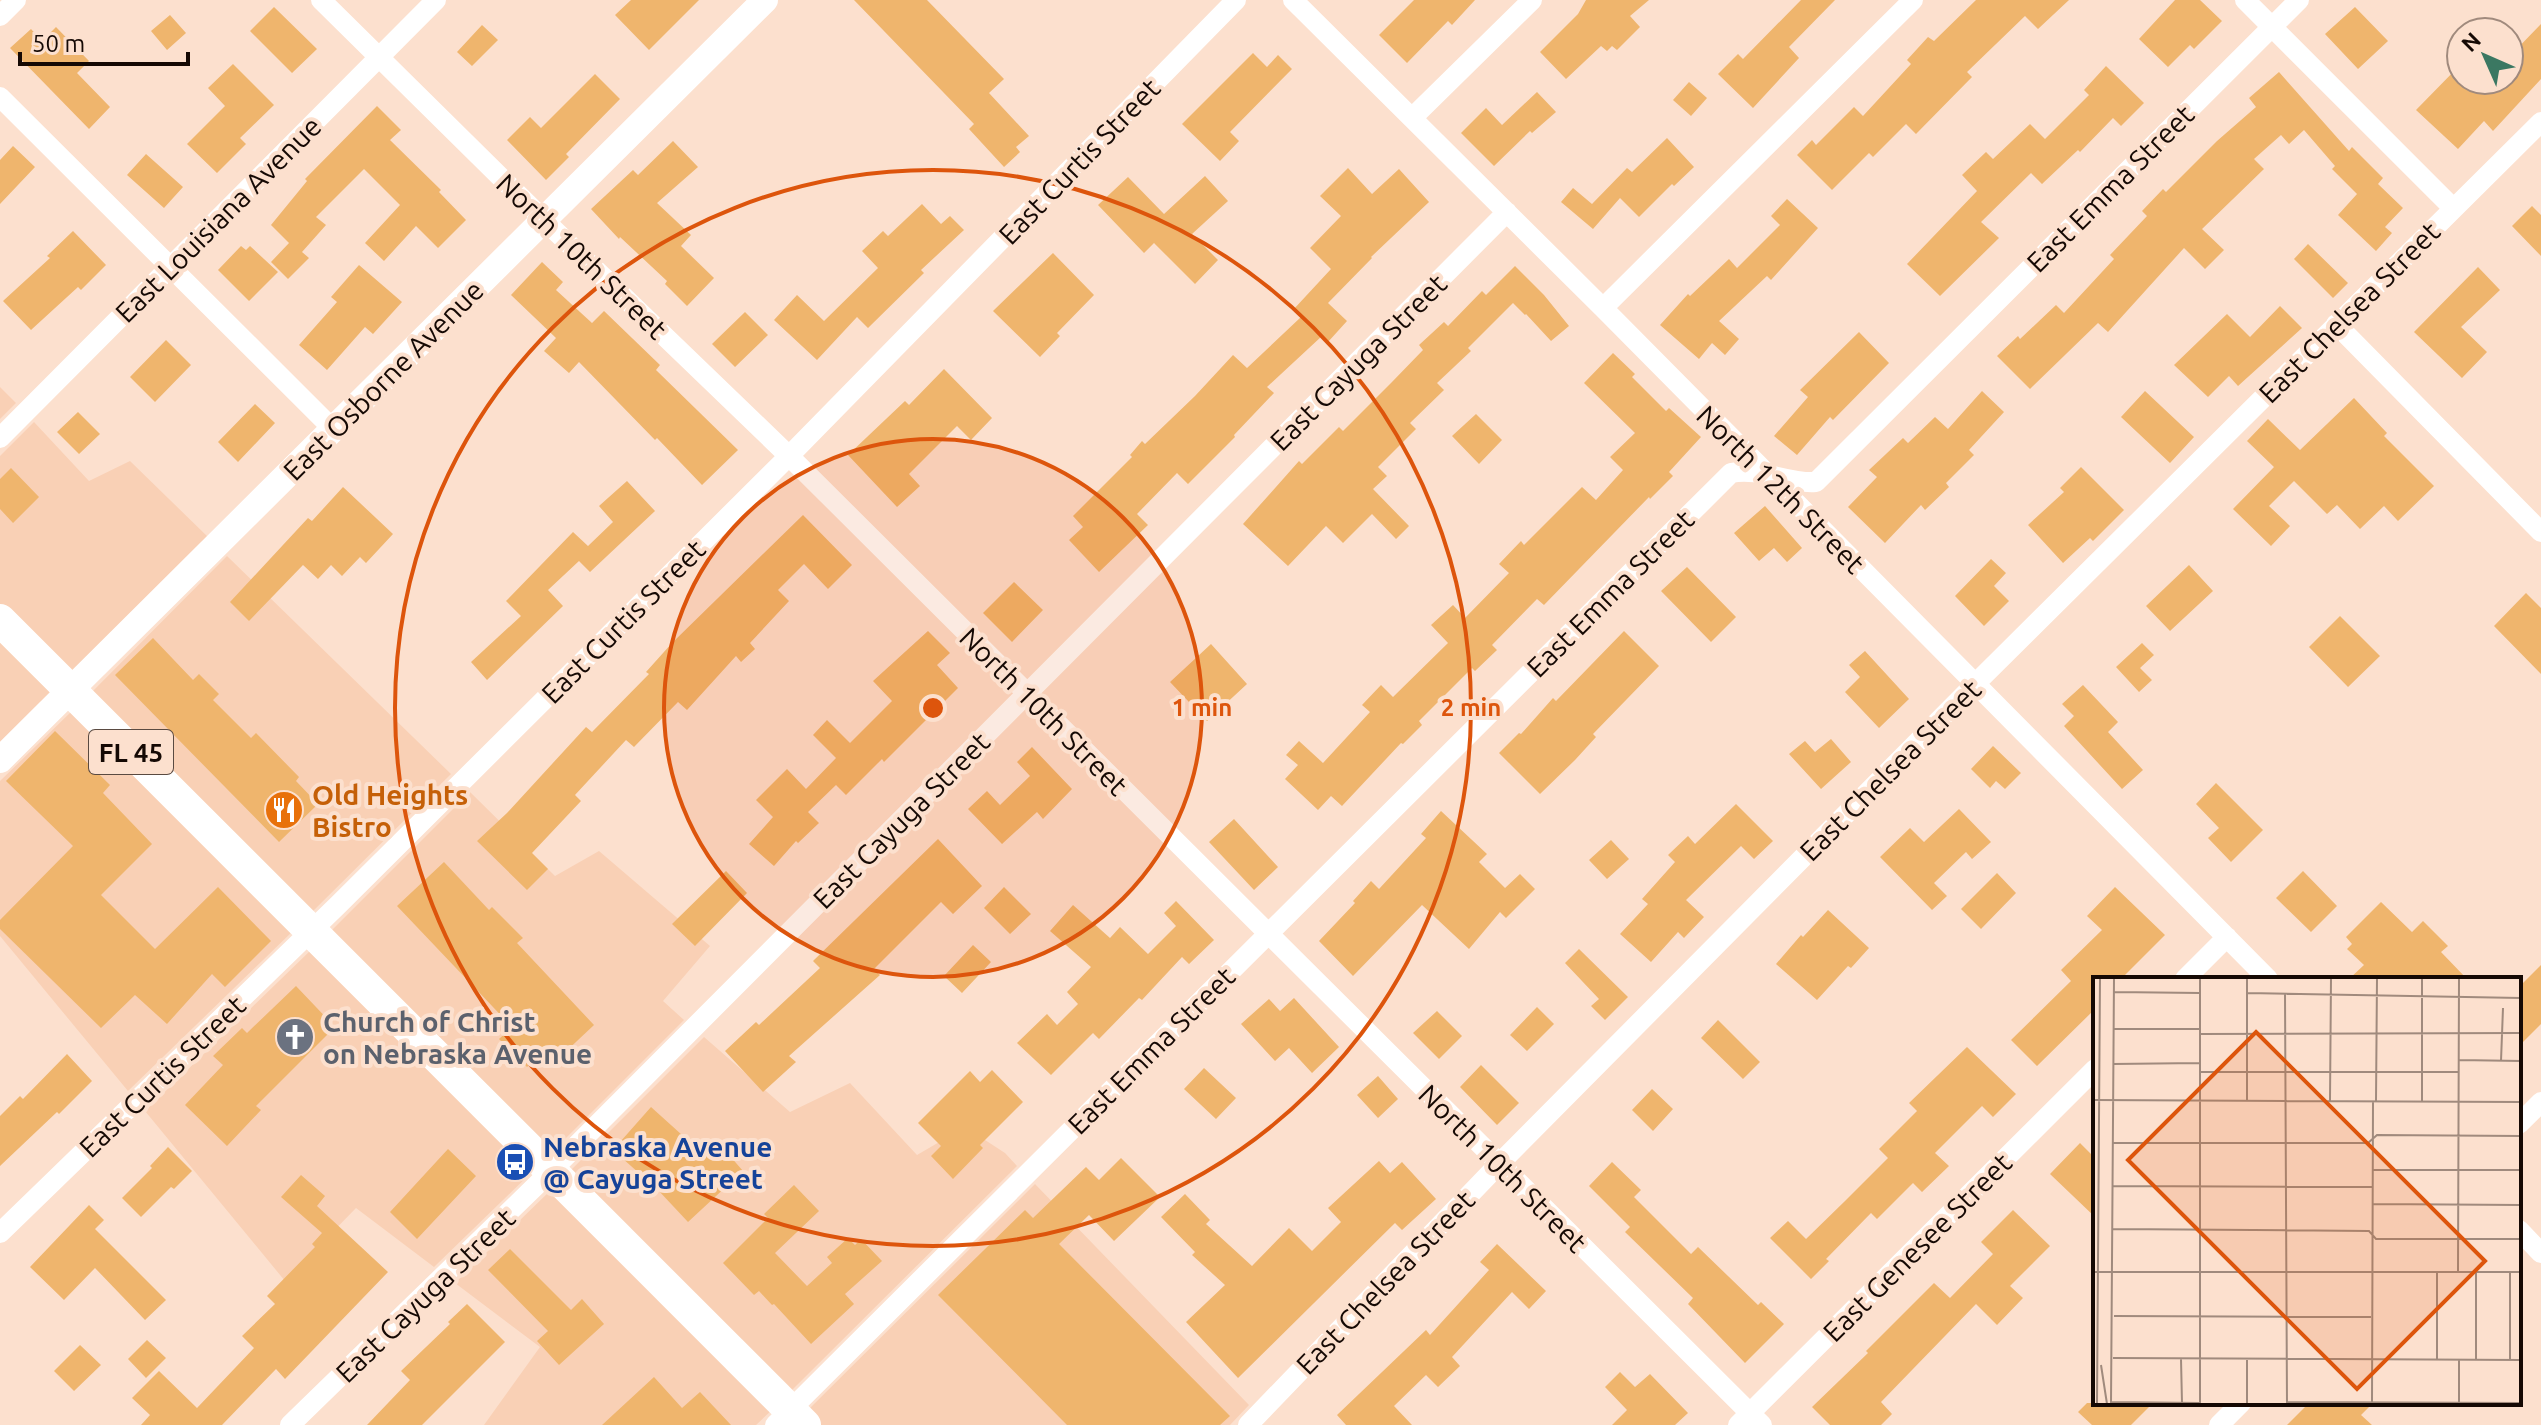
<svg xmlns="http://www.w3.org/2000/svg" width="2541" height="1425" viewBox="0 0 2541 1425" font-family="Ubuntu,sans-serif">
  <rect width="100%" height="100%" fill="#fce0ce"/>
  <path fill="#f9d0b5" d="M0,387L16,403L0,419Z
    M34,422L89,481L130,461L209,538L71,676L0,604V456Z
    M227,556L451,774L310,914L90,694Z
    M0,636L55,692L0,745Z
    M73,710L294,930L128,1091L0,936V781Z
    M470,792L555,876L599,851L710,946L663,1001L684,1020L550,1154L329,933Z
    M312,949L534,1170L434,1267L356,1208L285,1281L145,1111Z
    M704,1037L790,1112L850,1083L917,1155L965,1127L1005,1153L1017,1166L789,1393L569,1172Z
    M1035,1184L1249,1405L1230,1425H821L807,1411Z
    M552,1189L773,1409L756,1425H484L540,1347L455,1283Z"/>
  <path fill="#efb56d" d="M631,0H699L649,50L615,15Z
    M854,0H927L1004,79L989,93L1029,136L1016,147L1020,152L1004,167L969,129L974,124Z
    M1414,0H1475L1452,25L1448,21L1407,63L1379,35Z
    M1586,0H1649L1630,16L1640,27L1617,50L1612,46L1607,51L1601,46L1566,79L1540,52L1578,14Z
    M1801,0H1835L1789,47L1799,58L1753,108L1718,74L1738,54L1743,59Z
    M1976,0H2069L2038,29L2025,16L1967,72L1972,77L1916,134L1906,124L1873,157L1869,153L1832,190L1797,155L1812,140L1816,145L1854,107L1863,116L1911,64L1907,60L1928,37L1934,41Z
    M2175,0H2200L2222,21L2194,49L2190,45L2168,67L2139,39Z
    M274,7L317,49L292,73L250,31Z
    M2355,7L2388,41L2358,69L2325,34Z
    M170,15L186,33L167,50L151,31Z
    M2541,24V79L2493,131L2484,121L2458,149L2416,110L2461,64V80H2509V57Z
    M482,25L498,40L472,66L457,52Z
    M56,27L89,61L77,73L110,107L89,129L10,48L31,29L42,41Z
    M1253,53L1267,67L1278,55L1292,69L1230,132L1239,141L1220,161L1182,124Z
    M233,64L274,105L240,138L246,144L217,173L187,144L225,106L208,88Z
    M2106,66L2144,103L2121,126L2113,118L2080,152L2078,150L2042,184L2031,173L1981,222L1999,238L1940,296L1907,264L1977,191L1962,175L1986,152L1993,159L2030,124L2045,139L2089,95L2084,90Z
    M2279,72L2349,151L2352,147L2383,178L2378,184L2403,208L2385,227L2392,233L2376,251L2338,215L2357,194L2332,169L2335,166L2304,130L2289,144L2281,135L2254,159L2264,169L2202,229L2224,250L2205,269L2184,248L2108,332L2098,323L2030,389L1997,356L2018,336L2020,339L2056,305L2064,313L2114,259L2110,255L2147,216L2142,211L2163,189L2166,192L2217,141L2256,107L2249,98Z
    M595,74L620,99L566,154L569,157L546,180L507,140L530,117L541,128Z
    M1689,82L1707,98L1691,116L1673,100Z
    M1537,92L1556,112L1532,133L1530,131L1494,166L1461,133L1486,108L1502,125Z
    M377,106L401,130L390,140L441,190L439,192L466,220L438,248L416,226L384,261L365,243L400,205L364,169L316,217L326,225L302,252L309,258L288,279L271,262L289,243L271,225L307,181L305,179Z
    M1667,138L1694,167L1674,186L1672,184L1639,217L1620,198L1593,229L1561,202L1573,188L1592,204L1627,168L1632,172Z
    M673,141L698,167L657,203L691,235L681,246L714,278L687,306L665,284L667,281L620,237L619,239L591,209L633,170L638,175Z
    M13,146L35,167L0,204V160Z
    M146,154L183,187L164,208L127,175Z
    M1348,168L1372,194L1399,169L1429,202L1371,257L1372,258L1328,303L1347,321L1328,342L1322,336L1267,387L1274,393L1234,435L1235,437L1188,484L1177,473L1137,514L1148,525L1099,572L1069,540L1083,527L1073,516L1132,457L1130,455L1142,441L1145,444L1195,396L1233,355L1247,368L1301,317L1293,310L1331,269L1310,248L1341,216L1320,196Z
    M1205,176L1228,201L1192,234L1218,260L1195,284L1154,243L1144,253L1098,205L1128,177L1164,214Z
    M1787,199L1818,228L1771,280L1767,276L1719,321L1739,339L1725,355L1712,343L1699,359L1660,325L1688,294L1690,296L1729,259L1737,268L1780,225L1771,216Z
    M922,204L941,224L950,216L964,230L921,270L924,273L868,328L857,317L817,360L774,320L797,295L824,321L878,268L862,251L883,231L888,236Z
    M2532,206L2541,215V256L2512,226Z
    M73,231L106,265L81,290L78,287L31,330L3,301L50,258L47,256Z
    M2308,244L2348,283L2333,298L2294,259Z
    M241,246L246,250L250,246L278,272L249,301L218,270Z
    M1053,253L1094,295L1057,333L1060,336L1040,357L993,311Z
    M542,262L563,282L556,290L592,323L604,311L660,365L656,370L738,450L702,485L657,438L655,440L579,362L569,373L544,351L556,338L511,295Z
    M359,265L402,302L373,334L365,327L327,370L299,345L337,302L331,297Z
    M1515,266L1544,295L1569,326L1551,341L1526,314L1525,315L1513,303L1468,348L1471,351L1437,383L1444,390L1410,423L1416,429L1378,467L1387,476L1373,489L1409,526L1396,539L1372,514L1343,543L1326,526L1288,566L1243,524L1299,461L1302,464L1339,427L1343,431L1391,383L1423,350L1419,345L1444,322L1448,326L1482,291L1486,295Z
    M2478,267L2500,290L2461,327L2487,352L2462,378L2414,332Z
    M2280,306L2302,328L2238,386L2229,376L2208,397L2174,365L2227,314L2250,337Z
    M745,312L768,335L735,367L712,344Z
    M1859,332L1889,363L1833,420L1830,417L1797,455L1774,436L1808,397L1800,390Z
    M166,340L191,365L155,402L130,377Z
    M1613,353L1635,374L1632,377L1666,411L1669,408L1701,437L1669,472L1673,476L1650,499L1649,497L1544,605L1537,599L1492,645L1497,650L1475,671L1472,668L1419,721L1422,725L1403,744L1401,743L1342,806L1331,796L1318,810L1285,779L1298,765L1286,755L1299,741L1323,763L1370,712L1362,705L1381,685L1393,697L1448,643L1431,625L1453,605L1465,618L1509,573L1499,564L1521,541L1524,545L1582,487L1596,500L1623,470L1610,457L1635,433L1584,383Z
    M944,369L992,418L971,440L957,426L909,474L920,486L897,507L848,455L905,401L909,405Z
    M1982,391L2004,412L1969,450L1974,455L1946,483L1949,487L1925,510L1921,505L1885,543L1848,507L1877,477L1869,470L1903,438L1908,443L1935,417L1948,429Z
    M2145,391L2194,437L2170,463L2121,417Z
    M2354,398L2387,433L2384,436L2434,486L2398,521L2384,506L2360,529L2337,505L2327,514L2294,481L2269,506L2290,526L2271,546L2233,509L2274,467L2247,441L2268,419L2300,450Z
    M255,404L275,423L238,462L218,442Z
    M78,412L100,434L79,454L57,432Z
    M1476,414L1502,440L1479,464L1452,436Z
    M2081,467L2124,510L2093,541L2090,538L2063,563L2028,525L2064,492L2060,488Z
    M11,468L39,497L13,523L0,509V479Z
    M627,481L655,511L590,572L579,561L548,590L563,606L487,680L471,662L521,616L506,601L573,532L588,546L613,522L599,506Z
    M343,487L393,534L366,563L360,557L342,576L331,565L318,579L303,565L249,621L230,602L308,518L312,521Z
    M1765,506L1802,548L1787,562L1774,548L1759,561L1734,533Z
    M803,515L852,565L828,589L804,564L778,590L789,601L750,643L755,649L741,662L736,656L687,710L678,702L634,747L626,740L575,795L581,801L532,853L548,869L527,890L477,841L507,813L586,727L592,732L649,674L646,672L672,643Z
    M1991,559L2006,573L1994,586L2009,601L1984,626L1955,596Z
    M2189,565L2213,591L2170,631L2146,606Z
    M1687,567L1736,617L1711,642L1661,591Z
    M1014,582L1043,610L1012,642L983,613Z
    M2526,593L2541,608V674L2494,626Z
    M2340,616L2380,656L2348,687L2309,647Z
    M928,631L950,653L937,665L958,688L884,762L882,759L846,795L836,785L808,812L819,823L798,843L796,841L774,866L749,844L773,817L756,800L787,769L806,789L836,758L813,735L827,720L850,743L892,701L873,681Z
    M1624,631L1659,666L1593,734L1596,737L1575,760L1540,794L1499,753L1519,733L1521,734L1553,698L1556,701Z
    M153,638L193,680L199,674L219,694L213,700L251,738L256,733L299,777L296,781L318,804L279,842L115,675Z
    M2142,643L2154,655L2140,668L2152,680L2139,692L2116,667Z
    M1211,644L1247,684L1207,721L1170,682Z
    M1865,651L1909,699L1879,728L1845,692L1860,677L1849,665Z
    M2083,685L2118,722L2108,732L2143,770L2122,789L2064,726L2074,716L2062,704Z
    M55,731L110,785L103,793L152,844L101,895L155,949L218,887L271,941L225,987L212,974L167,1024L135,995L101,1028L0,929V920L73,846L6,781Z
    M1831,739L1851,762L1821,789L1789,754L1805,741L1815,752Z
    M1993,746L2021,773L2005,789L1996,781L1990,788L1971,769Z
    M1032,747L1072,789L1043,819L1037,812L1002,844L968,809L987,791L1000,805L1030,776L1017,762Z
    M2216,783L2263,830L2231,862L2208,838L2219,828L2196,804Z
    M1736,804L1773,841L1754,859L1741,846L1686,900L1704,917L1684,938L1678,932L1651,962L1620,934L1648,904L1642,899L1675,862L1668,855L1688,836L1695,844Z
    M1959,809L1991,842L1972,859L1966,852L1934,883L1947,896L1932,910L1880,857L1910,828L1924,842Z
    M1441,811L1487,854L1479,862L1505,888L1520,874L1535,889L1506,918L1500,912L1469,949L1422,905L1353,976L1319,941L1355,903L1353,901L1371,881L1379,889L1426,838L1421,834Z
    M1234,819L1278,867L1254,890L1209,842Z
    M938,839L982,886L953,914L941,902L874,969L880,975L789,1056L796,1062L763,1092L725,1051L756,1022L759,1025L820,968L813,961Z
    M1611,840L1629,859L1607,879L1589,860Z
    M444,862L489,910L492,907L523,938L517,943L594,1025L560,1057L549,1046L527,1067L499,1039L512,1027L397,906Z
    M726,871L747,893L695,946L672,924Z
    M2303,871L2337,906L2311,932L2276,898Z
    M1997,873L2016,893L1981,929L1961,909Z
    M1004,887L1031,914L1010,934L984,908Z
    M2115,887L2165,935L2121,979H2095V1009L2037,1066L2011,1040L2071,981L2061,970L2102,930L2087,916Z
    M1176,901L1214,940L1189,964L1182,957L1142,1000L1139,998L1099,1039L1093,1033L1051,1075L1017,1043L1047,1014L1057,1025L1078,1004L1067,992L1091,967L1050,931L1073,905L1110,938L1120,927L1148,954L1176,926L1164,913Z
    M2381,902L2412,932L2423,921L2448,946L2441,952L2467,979H2349L2364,965L2347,949L2352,944L2346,937Z
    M1828,910L1869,948L1851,968L1848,966L1817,1000L1776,964L1801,935L1803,937Z
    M973,945L991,962L962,993L944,976Z
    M1579,949L1628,997L1605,1020L1591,1006L1599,999L1565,963Z
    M2541,965V1024L2519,1046V987Z
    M296,986L335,1027L256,1106L261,1110L227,1146L185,1105L223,1065L213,1056L242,1028L247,1033Z
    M1294,998L1339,1047L1312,1073L1289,1048L1275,1061L1241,1024L1269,999L1280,1011Z
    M1537,1007L1554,1024L1527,1051L1510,1035Z
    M1437,1011L1462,1036L1439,1059L1413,1033Z
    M1718,1020L1760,1062L1743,1079L1701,1038Z
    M1967,1047L2016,1094L1993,1117L1982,1106L1935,1153L1949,1166L1922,1192L1913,1183L1877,1219L1871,1213L1826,1259L1829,1261L1811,1279L1770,1238L1788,1221L1806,1239L1845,1201L1888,1158L1879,1149L1917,1111L1909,1103Z
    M67,1054L92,1081L59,1114L57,1112L0,1166V1116L20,1096L23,1099Z
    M1481,1065L1519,1103L1497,1125L1460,1087Z
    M1204,1068L1236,1098L1216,1119L1184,1089Z
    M992,1070L1023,1102L980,1145L983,1148L953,1179L931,1156L941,1146L918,1123L970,1071L980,1082Z
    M1378,1076L1398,1099L1378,1118L1357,1095Z
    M1652,1089L1673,1109L1653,1131L1632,1110Z
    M651,1107L702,1153L716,1140L743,1171L688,1222L658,1190L613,1150Z
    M2080,1143L2095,1158V1217L2050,1174Z
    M168,1147L192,1171L174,1189L171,1187L141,1217L122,1198L152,1168L150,1166Z
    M448,1149L476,1176L417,1239L390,1212Z
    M1121,1158L1160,1197L1114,1241L1089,1215L1059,1244L1230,1416L1220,1425H1067L938,1295L1025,1210L1033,1218L1086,1167L1099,1180Z
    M1379,1161L1390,1173L1402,1162L1436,1199L1402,1230L1395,1223L1238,1378L1186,1322L1225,1285L1192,1255L1195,1252L1161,1217L1185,1194L1210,1220L1206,1224L1252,1266L1289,1228L1312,1251L1341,1222L1328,1208Z
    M1612,1162L1641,1190L1634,1197L1691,1254L1698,1247L1758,1305L1761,1302L1784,1324L1745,1363L1688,1304L1693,1298L1625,1232L1630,1227L1589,1186Z
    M301,1175L325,1196L317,1206L388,1272L285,1379L276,1369L222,1425H141L150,1415L132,1398L159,1371L197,1408L254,1348L242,1336L275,1304L267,1296L315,1247L312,1244L322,1233L281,1197Z
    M794,1185L819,1211L775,1253L807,1286L832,1263L827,1257L848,1238L855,1245L861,1239L882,1261L845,1294L854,1304L811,1344L774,1304L772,1305L759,1291L754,1295L723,1263L768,1218L764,1214Z
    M89,1205L104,1220L95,1229L166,1300L145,1320L95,1268L64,1300L30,1267Z
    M2013,1210L2050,1246L2010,1286L2023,1298L1997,1325L1976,1304L1881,1402L1892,1414L1881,1425H1830L1812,1407L1868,1353L1866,1351L1934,1283L1950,1298L1993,1254L1981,1242Z
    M1497,1244L1546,1291L1529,1309L1512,1292L1452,1357L1460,1366L1438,1387L1426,1375L1394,1406L1412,1425H1346L1337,1415L1426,1330L1430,1335L1489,1270L1480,1262Z
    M510,1249L571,1310L582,1299L604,1324L559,1365L537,1341L548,1331L488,1270Z
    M467,1304L505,1342L422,1425H367L410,1380L401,1371L450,1324L448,1322Z
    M147,1340L166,1358L146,1378L128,1359Z
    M80,1345L101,1365L74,1391L54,1371Z
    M1620,1372L1635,1387L1650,1374L1688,1413L1675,1425H1612L1627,1410L1605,1387Z
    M654,1377L682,1408L700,1392L731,1425H602Z
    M2087,1403H2153L2131,1425H2092L2078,1412Z
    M2309,1403H2373L2361,1415L2372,1425H2287Z"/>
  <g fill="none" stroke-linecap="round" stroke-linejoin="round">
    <path stroke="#fff" stroke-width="20" d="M321,0L544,220L789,456L1762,1425
      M1293,0L1603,308L2268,979
      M2245,0L2453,208
      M0,16L16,0
      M0,97L334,430
      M1413,117L1532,0
      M1603,308L1913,0
      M2336,324L2541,532
      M0,438L436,0
      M2185,979L2227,937
      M2519,1124L2541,1102
      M2519,1230L2541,1253
      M0,1233L338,905L789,456L1236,0
      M290,1425L551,1171L1507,212
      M775,1425L1731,473C1760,467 1787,484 1816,482L2299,0
      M1248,1425L1499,1164L1975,684L2541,122
      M1738,1425L2095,1069
      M2219,1425L2241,1403"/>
    <path stroke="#fff" stroke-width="26" d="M0,760L765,0"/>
    <path stroke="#fff" stroke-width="32" d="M0,620L805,1425"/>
  </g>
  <circle cx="933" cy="708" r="269" fill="#dd550c" fill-opacity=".12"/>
  <g fill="none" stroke="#dd550c" stroke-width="4">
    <circle cx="933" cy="708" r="269"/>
    <circle cx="933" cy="708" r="538"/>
  </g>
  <defs>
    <symbol id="restaurant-disc" viewBox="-11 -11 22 22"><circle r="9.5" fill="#e8710a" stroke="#fce0ce"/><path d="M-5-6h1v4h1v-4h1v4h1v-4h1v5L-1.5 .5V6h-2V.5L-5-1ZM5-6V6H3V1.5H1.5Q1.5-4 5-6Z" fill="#fff"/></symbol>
    <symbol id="church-disc" viewBox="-11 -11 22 22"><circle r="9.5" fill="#6b7280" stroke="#fce0ce"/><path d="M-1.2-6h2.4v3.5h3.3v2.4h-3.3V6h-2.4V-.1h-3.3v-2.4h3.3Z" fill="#fff"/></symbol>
    <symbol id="bus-disc" viewBox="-11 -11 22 22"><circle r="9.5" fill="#1a4fb4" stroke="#fce0ce"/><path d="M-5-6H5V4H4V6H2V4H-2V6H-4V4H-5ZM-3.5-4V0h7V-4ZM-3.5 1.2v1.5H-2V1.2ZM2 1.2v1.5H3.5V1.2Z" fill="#fff"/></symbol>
  </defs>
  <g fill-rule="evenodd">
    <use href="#restaurant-disc" x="262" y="788" width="44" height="44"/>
    <use href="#church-disc" x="273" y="1015" width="44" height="44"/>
    <use href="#bus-disc" x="493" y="1140" width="44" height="44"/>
  </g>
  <g text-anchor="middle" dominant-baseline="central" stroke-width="8" stroke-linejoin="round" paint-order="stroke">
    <rect fill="#fce0ce" stroke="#5a4a41" stroke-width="2" x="89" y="730" width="84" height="44" rx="6"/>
    <g font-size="26" font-weight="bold" fill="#150904">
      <text x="131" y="752">FL 45</text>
    </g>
    <g font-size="28" fill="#150904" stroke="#fce0ce">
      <text transform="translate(1079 161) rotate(-46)">East Curtis Street</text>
      <text transform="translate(2110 188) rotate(-45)">East Emma Street</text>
      <text transform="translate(218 219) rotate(-45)">East Louisiana Avenue</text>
      <text transform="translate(582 256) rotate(44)">North 10th Street</text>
      <text transform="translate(2349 312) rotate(-45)">East Chelsea Street</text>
      <text transform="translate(1358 362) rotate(-45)">East Cayuga Street</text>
      <text transform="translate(383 380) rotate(-45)">East Osborne Avenue</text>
      <text transform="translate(1781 489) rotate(45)">North 12th Street</text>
      <text transform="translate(1610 593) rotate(-45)">East Emma Street</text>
      <text transform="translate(623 621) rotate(-45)">East Curtis Street</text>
      <text transform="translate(1044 711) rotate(45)">North 10th Street</text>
      <text transform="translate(1890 770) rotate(-45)">East Chelsea Street</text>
      <text transform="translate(901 820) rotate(-45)">East Cayuga Street</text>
      <text transform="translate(1151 1050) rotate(-45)">East Emma Street</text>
      <text transform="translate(162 1076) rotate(-44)">East Curtis Street</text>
      <text transform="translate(1503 1168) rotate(45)">North 10th Street</text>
      <text transform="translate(1917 1247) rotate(-45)">East Genesee Street</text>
      <text transform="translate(1385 1282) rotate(-46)">East Chelsea Street</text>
      <text transform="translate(425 1295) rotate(-44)">East Cayuga Street</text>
    </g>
    <g font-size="28" font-weight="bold" fill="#c56008" stroke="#fce0ce" text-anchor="start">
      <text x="312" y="794">Old Heights<tspan x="312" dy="32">Bistro</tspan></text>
    </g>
    <g font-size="28" font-weight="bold" fill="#5b616d" stroke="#fce0ce" text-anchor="start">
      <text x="323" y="1021">Church of Christ<tspan x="323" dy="32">on Nebraska Avenue</tspan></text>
    </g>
    <g font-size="28" font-weight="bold" fill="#164399" stroke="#fce0ce" text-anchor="start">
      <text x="543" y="1146">Nebraska Avenue<tspan x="543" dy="32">@ Cayuga Street</tspan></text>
    </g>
  </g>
  <g transform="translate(2093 977)">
    <rect width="428" height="428" fill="#fce0ce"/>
    <path fill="none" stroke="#a08a7d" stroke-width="2" d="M154,1V124M329,1V124M21,15L107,16M154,16L428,21M192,16L194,427M20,52H106M107,57L428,56M366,83L428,84M408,84L410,31M20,87L107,86M107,95H365M0,123L428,125M237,124L238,1M283,124L284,1M20,166H275L284,158L428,159M280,193H428M20,209L280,210M280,227L428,228M20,252L276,254L283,262H428M0,295H428M365,295L366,1M383,295V383M417,295V383M21,339L278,340M20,381L428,383M88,382L89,426M154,383V427M344,383V295M366,383V427M8,388L14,427M19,425L107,426M194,425L428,426M4,427L7,1M18,427L21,1M107,427V1M279,427L280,124"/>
    <path fill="#dd550c" fill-opacity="0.15" stroke="#dd550c" stroke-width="4" d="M163,55L392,284L264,412L35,183Z"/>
    <rect width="428" height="428" fill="none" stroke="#150904" stroke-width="4"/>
  </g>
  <circle cx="933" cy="708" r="12" fill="#dd550c" stroke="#fce0ce" stroke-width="4"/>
  <g font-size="24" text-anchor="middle" font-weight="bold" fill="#dd550c" stroke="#fce0ce" stroke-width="8" stroke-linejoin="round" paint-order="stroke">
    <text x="1202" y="716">1 min</text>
    <text x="1471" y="716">2 min</text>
  </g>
  <g transform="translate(2485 56) rotate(315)"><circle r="38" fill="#fce0ce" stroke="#a08a7d" stroke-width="2"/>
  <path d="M0-6L14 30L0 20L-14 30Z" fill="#3b7862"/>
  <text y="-12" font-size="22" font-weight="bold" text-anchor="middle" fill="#150904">N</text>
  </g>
  <path d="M20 52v12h168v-12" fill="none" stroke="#150904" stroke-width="4"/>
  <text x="32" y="52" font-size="24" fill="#150904" stroke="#fce0ce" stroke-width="6" paint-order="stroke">50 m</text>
</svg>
